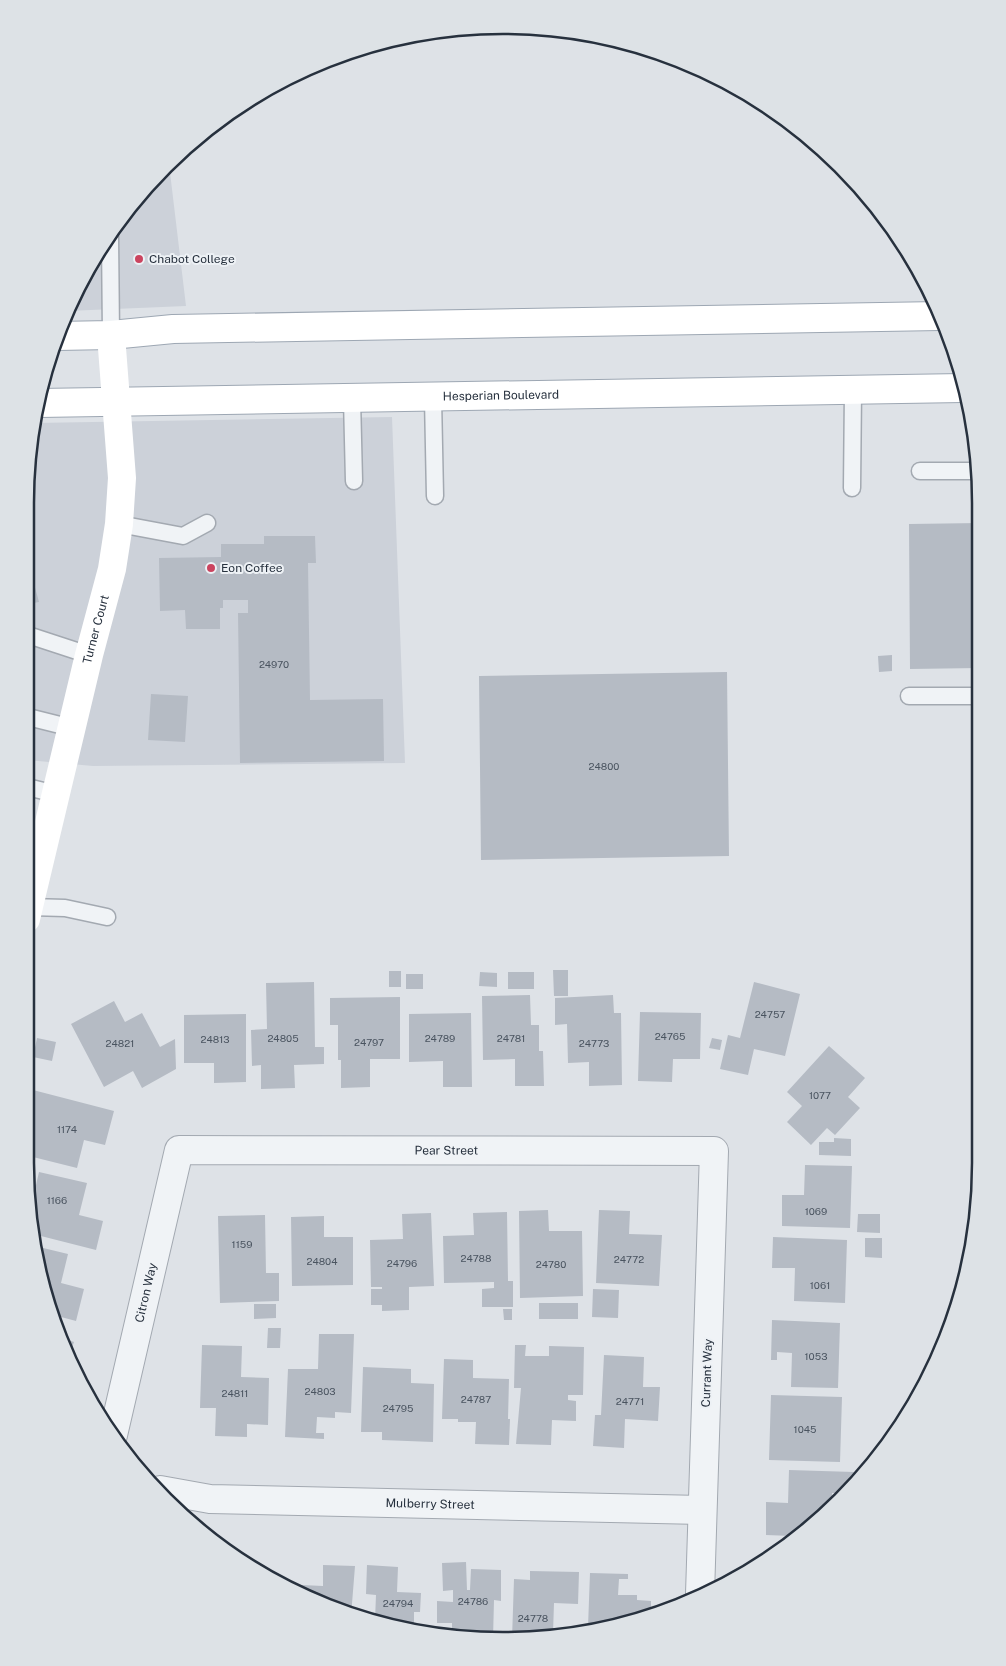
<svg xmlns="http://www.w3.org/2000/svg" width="1006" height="1666" viewBox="0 0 1006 1666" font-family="'Public Sans',sans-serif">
  <rect width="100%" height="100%" fill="#dee2e7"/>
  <path fill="#ccd1d9" d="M169,164L186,306L67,311L124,212Z
    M392,417L405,763L93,766L27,760L29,441L34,423Z"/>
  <path fill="#b5bbc4" d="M980,523L979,668L910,669L909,524Z
    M264,536H315L316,563H308L310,700L383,699L384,761L240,763L238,613H248V600H223V608H220V629H186L185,610L160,611L159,558L221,557V544H264Z
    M28,562L39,602L28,604Z
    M892,655V671L879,672L878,656Z
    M727,672L729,856L481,860L479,676Z
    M151,694L188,696L185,742L148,740Z
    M553,970H568V996H554Z
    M389,971H401V987H389Z
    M480,972L497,973V987L479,986Z
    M508,972H534V989H508Z
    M406,974H423V989H406Z
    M314,982L315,1047H324V1064L294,1065L295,1088L261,1089V1065L252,1066L251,1030L267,1029L266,983Z
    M754,982L800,994L785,1056L754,1049L748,1075L720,1069L728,1035L740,1038Z
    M530,995L531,1025H539V1051H543L544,1086H515V1059L483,1060L482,996Z
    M613,995L614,1013H621L622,1085L589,1086V1062L568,1063L567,1024L555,1025V998Z
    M400,997V1059H370V1087L341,1088V1060H338V1025H330V998Z
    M114,1001L125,1022L142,1013L160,1047L175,1039L176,1069L142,1088L133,1071L104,1087L71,1024Z
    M640,1012L701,1013L700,1059H673L672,1082L638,1081Z
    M471,1013L472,1087H443V1061L409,1062V1014Z
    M246,1014V1082L214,1083V1063H184V1015Z
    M37,1038L56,1042L52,1061L33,1057Z
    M712,1038L722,1040L720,1050L709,1048Z
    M829,1046L865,1078L848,1097L860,1108L835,1135L827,1128L811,1145L787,1122L802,1106L787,1092Z
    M33,1090L114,1111L105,1145L84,1140L77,1168L25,1155V1118Z
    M834,1138L851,1139V1156L819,1155V1142H834Z
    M805,1165L852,1166L850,1228L782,1226V1195H804Z
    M39,1172L87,1183L79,1215L103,1221L96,1250L37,1235L28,1183L36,1185Z
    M548,1210L549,1231H582L583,1296L520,1298L519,1211Z
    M599,1210L630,1211L629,1234L662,1235L659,1286L596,1283Z
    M507,1212L508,1281H513V1307H482V1289L494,1288V1282L444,1283L443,1236L474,1235L473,1213Z
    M431,1213L434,1286L409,1287V1310L382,1311V1305H371V1289H382V1287H371L370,1240L403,1239L402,1214Z
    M858,1214H880V1233L857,1232Z
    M265,1215L266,1273H279V1301L220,1303L218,1216Z
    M324,1216V1237H353V1285L292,1286L291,1217Z
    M773,1237L847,1240L845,1303L794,1301L795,1268H772Z
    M865,1238H882V1258L865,1257Z
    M39,1247L68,1254L61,1283L84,1289L76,1321L50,1314Z
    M593,1289L619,1290L618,1318L592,1317Z
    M539,1303H578V1319H539Z
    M254,1304H276V1318L254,1319Z
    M503,1309H512V1320H504Z
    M772,1320L840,1323L838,1388L791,1387L792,1353L777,1352V1360H771Z
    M268,1328H281L280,1348H267Z
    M319,1334H354L351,1413L335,1412V1418L317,1417L316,1433H324V1439L285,1437L288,1369H318Z
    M62,1338L74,1342L70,1353Z
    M202,1345L242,1346L241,1377L269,1378L268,1425L247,1424V1437L215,1436L216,1408H200Z
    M515,1345H526L525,1356H549V1346L584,1347L583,1395H568V1400L576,1401V1421L552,1420L551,1445L516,1444L521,1388H514Z
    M604,1355L644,1357L643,1387H660L658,1421L625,1419L624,1448L593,1446L595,1415H601Z
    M444,1359L473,1360V1378L509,1379L508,1419H510L509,1445L475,1444L476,1422H458V1419H442Z
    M363,1367L411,1369V1383L434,1384L433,1442L382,1440V1432H361Z
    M771,1395L842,1397L840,1462L769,1460Z
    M789,1470L854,1472V1481L840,1493H832V1501L797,1534H792V1536L766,1535V1502L788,1503Z
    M466,1562L467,1590H470L471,1569L501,1570V1601L494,1600L493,1639L452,1633V1623H437V1601L453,1602V1590L443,1591L442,1563Z
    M323,1565L355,1566L351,1616L297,1588H301L302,1585L323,1586Z
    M367,1565L398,1567L397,1592L421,1593L420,1612H414V1626L375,1620L376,1595L366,1594Z
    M530,1571L579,1572L578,1604L554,1603L553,1633L512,1639L514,1579L530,1580Z
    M590,1573L628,1574V1579H619L618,1595H637V1600L651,1601V1617L588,1627Z"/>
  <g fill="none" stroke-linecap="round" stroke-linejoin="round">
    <defs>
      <path id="lane" d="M110,236L111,335
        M433,398L435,496
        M352,399L354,481
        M920,471H980
        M852,488L853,390
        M119,524L183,536L207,523
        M28,635L89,655
        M909,696H979
        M28,717L72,728
        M27,787L56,794
        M30,907L65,908L107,917"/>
      <g id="street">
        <path id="s1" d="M113,1435L179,1150L714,1151L700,1594"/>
        <path id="s2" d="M160,1490L210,1499L702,1510"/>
      </g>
      <g id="primary">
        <path d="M57,336L111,335L173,329L940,316"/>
        <path id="s4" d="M39,403L963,388"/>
      </g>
    </defs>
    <use href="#lane" stroke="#a3a9b1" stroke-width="19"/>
    <use href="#street" stroke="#a3a9b1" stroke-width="30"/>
    <use href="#primary" stroke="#9da7b3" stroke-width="30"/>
    <use href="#lane" stroke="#f0f3f6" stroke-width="16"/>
    <use href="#street" stroke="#f0f3f6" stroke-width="28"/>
    <path stroke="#fff" stroke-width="28" id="s3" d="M26,919L89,655L112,569L119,524L122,478L111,335"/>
    <use href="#primary" stroke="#fff" stroke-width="28"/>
  </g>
  <g fill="#cb445f" stroke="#edf1f5" stroke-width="2">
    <circle cx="139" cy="259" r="5"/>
    <circle cx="211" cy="568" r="5"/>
  </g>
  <g text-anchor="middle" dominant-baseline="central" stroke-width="4" stroke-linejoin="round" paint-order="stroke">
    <g font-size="10" fill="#4a5460">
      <text x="274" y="664">24970</text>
      <text x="604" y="766">24800</text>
      <text x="770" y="1014">24757</text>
      <text x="670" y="1036">24765</text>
      <text x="283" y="1038">24805</text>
      <text x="440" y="1038">24789</text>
      <text x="511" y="1038">24781</text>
      <text x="215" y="1039">24813</text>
      <text x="369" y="1042">24797</text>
      <text x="120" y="1043">24821</text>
      <text x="594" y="1043">24773</text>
      <text x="820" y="1095">1077</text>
      <text x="67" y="1129">1174</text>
      <text x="57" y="1200">1166</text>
      <text x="816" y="1211">1069</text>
      <text x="242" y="1244">1159</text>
      <text x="476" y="1258">24788</text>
      <text x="629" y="1259">24772</text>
      <text x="322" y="1261">24804</text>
      <text x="402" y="1263">24796</text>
      <text x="551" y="1264">24780</text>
      <text x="820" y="1285">1061</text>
      <text x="816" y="1356">1053</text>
      <text x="320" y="1391">24803</text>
      <text x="235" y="1393">24811</text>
      <text x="476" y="1399">24787</text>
      <text x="630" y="1401">24771</text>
      <text x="398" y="1408">24795</text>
      <text x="805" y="1429">1045</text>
      <text x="473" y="1601">24786</text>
      <text x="398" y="1603">24794</text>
      <text x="533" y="1618">24778</text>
    </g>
    <g font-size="12" fill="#27313e" stroke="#edf1f5" text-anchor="start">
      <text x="149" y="259">Chabot College</text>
      <text x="221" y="568">Eon Coffee</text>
    </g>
    <g font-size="12" fill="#27313e" stroke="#edf1f5">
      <text stroke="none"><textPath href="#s4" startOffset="462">Hesperian Boulevard</textPath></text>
      <text stroke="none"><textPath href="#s3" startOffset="298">Turner Court</textPath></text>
      <text stroke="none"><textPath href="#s1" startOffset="560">Pear Street</textPath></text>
      <text stroke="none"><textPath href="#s1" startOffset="146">Citron Way</textPath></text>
      <text transform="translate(707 1373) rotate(-88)">Currant Way</text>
      <text stroke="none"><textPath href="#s2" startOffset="271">Mulberry Street</textPath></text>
    </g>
  </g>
  <path d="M0 0H1006V1666H0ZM503 34H503A469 469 0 0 1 972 503V1163A469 469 0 0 1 503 1632H503A469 469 0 0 1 34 1163V503A469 469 0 0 1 503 34Z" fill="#dde2e6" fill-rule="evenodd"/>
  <path fill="none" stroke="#27313e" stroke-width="2.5" d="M503 34H503A469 469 0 0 1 972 503V1163A469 469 0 0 1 503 1632H503A469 469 0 0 1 34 1163V503A469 469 0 0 1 503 34Z"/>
</svg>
